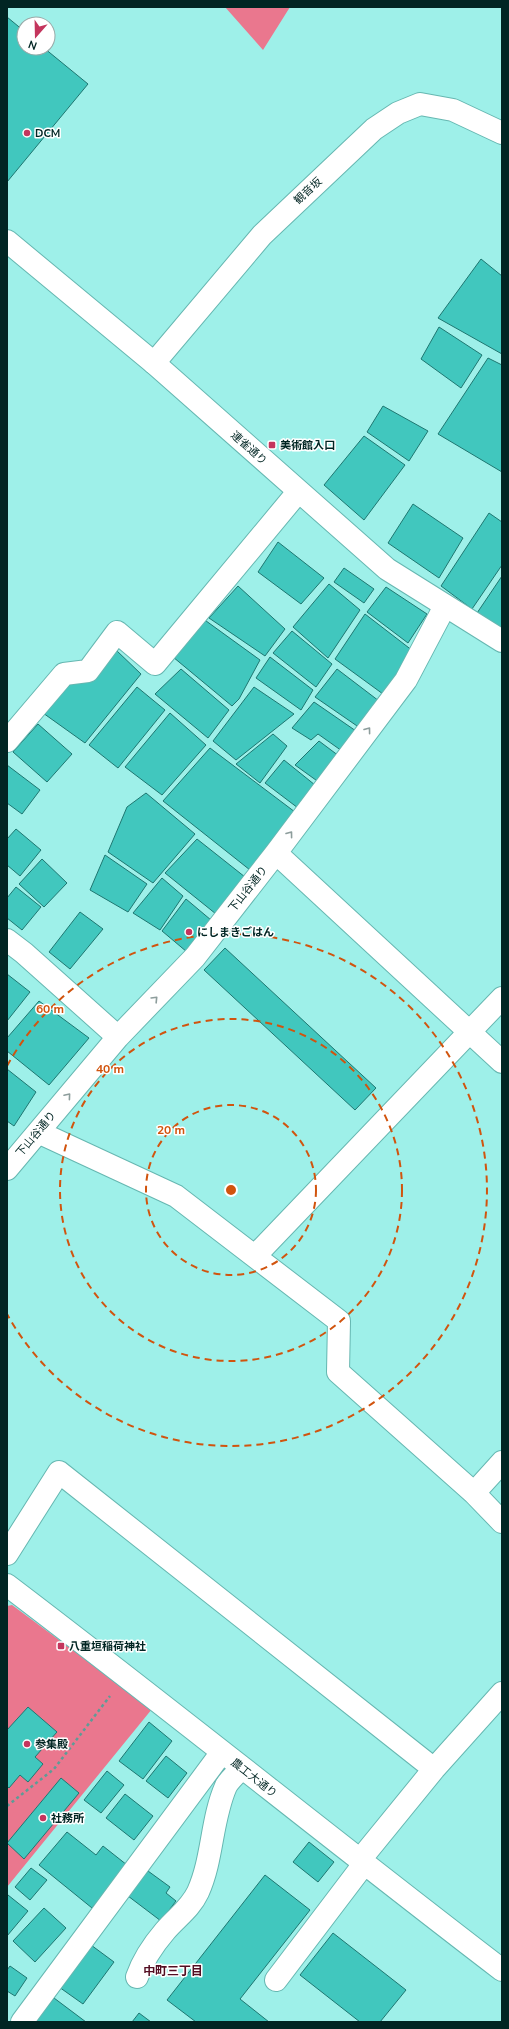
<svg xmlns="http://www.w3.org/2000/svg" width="509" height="2029" viewBox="0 0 509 2029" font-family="'Nunito Sans','Noto Sans JP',sans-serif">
  <rect width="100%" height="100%" fill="#9ef0e9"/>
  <path fill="#ea778e" d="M225,7H290L263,50Z
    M12,1605L152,1709L7,1887V1606Z"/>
  <path fill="#41c7be" stroke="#1e7771" d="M7,17L24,31V48H44L88,84L7,182Z
    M481,259L502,276V354L438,318Z
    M439,327L482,355L461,388L421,359Z
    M488,358L502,365V472L438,434Z
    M383,406L428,431L409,461L367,432Z
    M364,436L405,465L364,520L324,485Z
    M413,504L463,538L439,578L388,543Z
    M489,513L502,522V565L472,609L441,586Z
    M278,542L324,578L301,604L258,572Z
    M344,568L374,589L364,603L334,582Z
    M502,576V629L477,613Z
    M329,584L360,610L328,658L293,627Z
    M238,586L285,629L265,656L209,618Z
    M386,587L427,614L408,643L367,612Z
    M365,614L413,651L383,694L335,659Z
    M202,618L260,660L239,699L232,706L173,657Z
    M292,631L332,664L316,687L273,653Z
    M116,650L141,674L85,743L43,713L72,682Z
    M270,657L313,690L301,710L256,678Z
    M181,669L229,710L208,738L155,694Z
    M337,669L379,701L360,728L315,697Z
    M137,687L165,710L118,768L89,745Z
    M254,687L294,714L236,760L213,741Z
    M314,702L356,731L342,751L318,734L311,740L292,728Z
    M170,713L206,745L162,795L125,767Z
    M38,724L72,754L47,782L13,752Z
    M273,734L287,746L260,783L236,764Z
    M319,741L339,756L320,783L295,765Z
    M210,748L295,812L250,870L163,801Z
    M284,760L315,785L298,808L265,783Z
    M7,765L40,790L22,814L7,803Z
    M146,793L195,834L153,883L108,852L127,807Z
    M16,829L41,850L20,876L7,865V839Z
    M197,839L245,877L216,914L165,873Z
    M105,855L147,884L128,912L90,890Z
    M42,859L67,883L44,907L19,884Z
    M162,878L183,896L160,930L133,913Z
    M16,887L41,907L22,930L7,918V898Z
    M186,899L211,920L187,952L162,931Z
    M80,912L103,929L70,969L49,952Z
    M225,948L376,1088L355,1110L204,970Z
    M7,974L30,992L7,1021Z
    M39,1001L89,1038L49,1085L7,1051V1038Z
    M7,1069L36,1092L14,1126L7,1121Z
    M28,1707L57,1732L35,1757L43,1764L28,1782L20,1775L9,1788L7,1786V1730Z
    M149,1722L172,1741L143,1779L119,1761Z
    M166,1756L187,1773L168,1798L146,1781Z
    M107,1771L124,1785L101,1813L84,1800Z
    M61,1778L79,1793L24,1859L7,1843Z
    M125,1794L153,1816L134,1840L106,1818Z
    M67,1832L96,1855L103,1846L127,1865L92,1908L39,1865Z
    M309,1842L334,1862L318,1882L293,1862Z
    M31,1868L47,1880L30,1900L15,1887Z
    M148,1871L170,1887L166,1893L176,1901L161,1921L128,1896Z
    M265,1875L310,1910L240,1999L269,2022H196L167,2000Z
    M8,1895L28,1911L7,1936V1897Z
    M44,1908L66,1928L35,1962L13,1941Z
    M333,1933L406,1990L380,2022H360L300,1975Z
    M91,1945L114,1962L83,2004L59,1987Z
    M10,1966L27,1978L15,1996L7,1991V1970Z
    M54,1998L86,2022H35Z
    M139,2013L151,2022H132Z"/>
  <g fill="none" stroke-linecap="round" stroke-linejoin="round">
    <defs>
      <path id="minor" d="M154,363L262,235L374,129L398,113L420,104L453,110L502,133
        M7,741L64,674L88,671L117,632L155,664L298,492
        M276,853L502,1062
        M7,940L24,953L118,1037
        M38,1132L176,1196L339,1321L338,1372L474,1493L502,1522
        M7,1169L118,1037L195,957L276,853L406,680L445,606
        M255,1256L502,998
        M474,1493L502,1462
        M7,1554L59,1472L434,1769
        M7,1585C173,1711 336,1843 502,1970
        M359,1861L434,1769L502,1693
        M137,1977C143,1960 153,1945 165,1931C177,1917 190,1909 198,1892C213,1859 211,1820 226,1786C229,1780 237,1773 242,1768
        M276,1980L364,1864
        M22,2022L222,1752"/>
      <path id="major" d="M7,241L154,363L387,569L502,641"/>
    </defs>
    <use href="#minor" stroke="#66b7b1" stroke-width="24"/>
    <use href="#major" stroke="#66b7b1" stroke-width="24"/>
    <path stroke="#5d9c97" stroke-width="2.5" stroke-dasharray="3 3" stroke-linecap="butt" d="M7,1806L54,1769L110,1696"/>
    <use href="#minor" stroke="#fff" stroke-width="22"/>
    <use href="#major" stroke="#fff" stroke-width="22"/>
  </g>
  <defs><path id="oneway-chevron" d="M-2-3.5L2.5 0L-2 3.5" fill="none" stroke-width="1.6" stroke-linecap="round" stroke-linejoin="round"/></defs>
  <g stroke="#8d9d9c">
    <use href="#oneway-chevron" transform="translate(368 730) rotate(-53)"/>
    <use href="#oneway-chevron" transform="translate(290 834) rotate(-53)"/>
    <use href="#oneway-chevron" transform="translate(155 999) rotate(-46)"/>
    <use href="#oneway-chevron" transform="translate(68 1096) rotate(-50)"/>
  </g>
  <g fill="none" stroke="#d1540e" stroke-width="2" stroke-dasharray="7 5">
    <circle cx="231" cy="1190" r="85"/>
    <circle cx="231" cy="1190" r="171"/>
    <path d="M7 1066A256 256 0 1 1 7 1314"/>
  </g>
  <g fill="#c4355d" stroke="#fff" stroke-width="1.5">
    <circle cx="27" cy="133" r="4"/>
    <rect x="268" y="441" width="8" height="8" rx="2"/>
    <circle cx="189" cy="932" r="4"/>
    <rect x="57" y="1642" width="8" height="8" rx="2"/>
    <circle cx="27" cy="1744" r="4"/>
    <circle cx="43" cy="1818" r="4"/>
  </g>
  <g text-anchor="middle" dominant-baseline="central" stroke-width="3" stroke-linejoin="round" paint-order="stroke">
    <g font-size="11" font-weight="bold" fill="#012523" stroke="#fff" text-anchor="start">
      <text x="35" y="133">DCM</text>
      <text x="280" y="445">美術館入口</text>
      <text x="197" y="932">にしまきごはん</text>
      <text x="69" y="1646">八重垣稲荷神社</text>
      <text x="35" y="1744">参集殿</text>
      <text x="51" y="1818">社務所</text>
    </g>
    <g font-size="11" fill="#012523" stroke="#fff">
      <text transform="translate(308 191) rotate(-43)">観音坂</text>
      <text transform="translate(249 448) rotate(42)">連雀通り</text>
      <text transform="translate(248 889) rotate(-52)">下山谷通り</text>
      <text transform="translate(36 1134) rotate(-50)">下山谷通り</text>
      <text transform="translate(254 1778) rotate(38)">農工大通り</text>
    </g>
    <g font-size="12" font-weight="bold" fill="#530e22" stroke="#fff">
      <text x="173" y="1971">中町三丁目</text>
    </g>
  </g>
  <circle cx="231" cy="1190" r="6" fill="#d1540e" stroke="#fff" stroke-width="2"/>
  <g font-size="12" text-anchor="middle" font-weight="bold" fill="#d1540e" stroke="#fff" stroke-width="3" stroke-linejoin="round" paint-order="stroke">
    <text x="50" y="1013">60 m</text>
    <text x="110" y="1073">40 m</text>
    <text x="171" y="1134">20 m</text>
  </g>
  <rect width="509" height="2029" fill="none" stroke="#012523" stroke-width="16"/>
  <g transform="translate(36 36) rotate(200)"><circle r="19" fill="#ffffff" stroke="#99a8a7"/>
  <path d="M0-3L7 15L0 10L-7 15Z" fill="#c4355d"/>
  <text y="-6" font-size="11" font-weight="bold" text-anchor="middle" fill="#012523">N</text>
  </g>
</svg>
